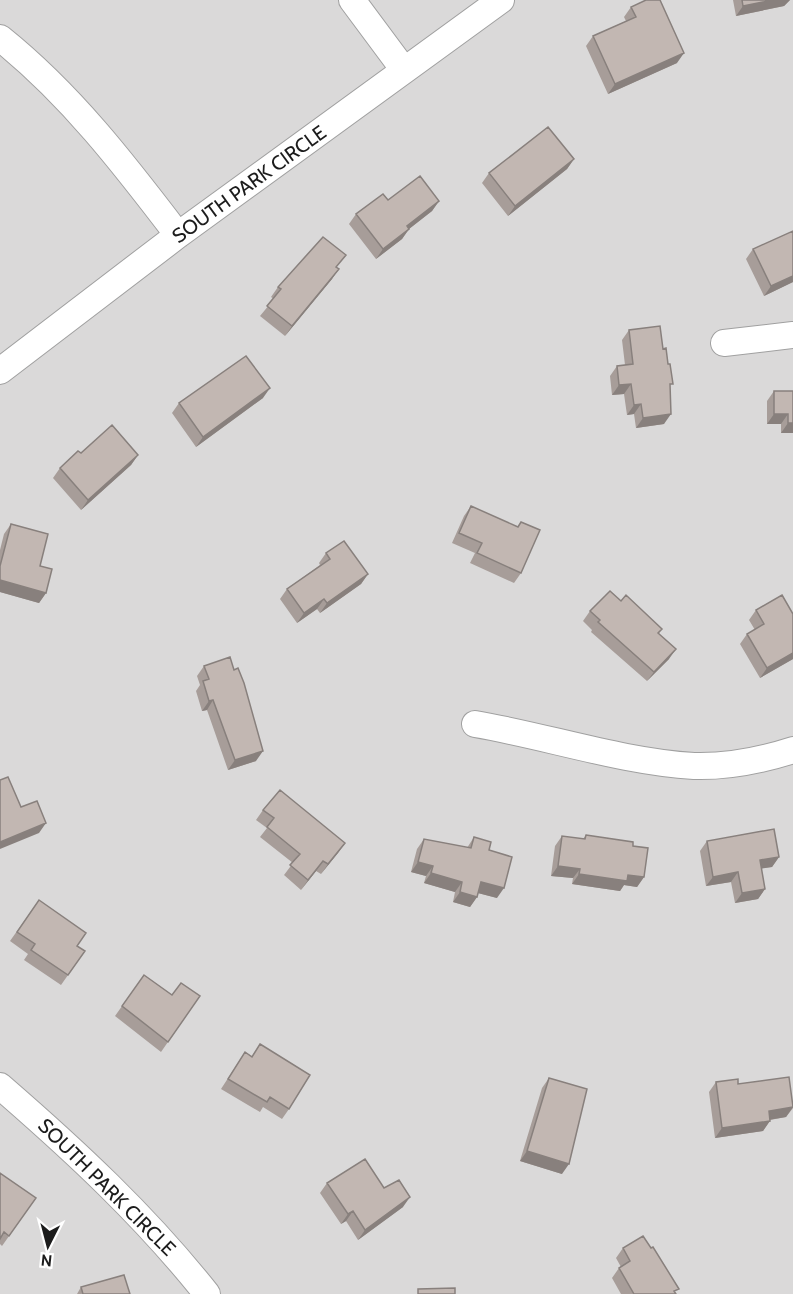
<svg xmlns="http://www.w3.org/2000/svg" width="793" height="1294" viewBox="0 0 793 1294" font-family="Cabin,sans-serif">
  <rect width="100%" height="100%" fill="#ede8e2"/>
  <path fill="#dad9d9" d="M0,0H793V1294H0Z"/>
  <g fill="none" stroke-linecap="round" stroke-linejoin="round">
    <defs>
      <path id="minor" d="M352,0L404,70
        M0,38C70,94 124,164 178,235
        M724,343L793,335
        M0,371L178,235L501,0
        M475,724C546,736 623,762 694,766C728,767 762,760 793,750
        M0,1086C75,1151 145,1216 207,1294"/>
    </defs>
    <use href="#minor" stroke="#a0a0a0" stroke-width="28"/>
    <use href="#minor" stroke="#fff" stroke-width="26"/>
  </g>
  <path fill="#a79d99" d="M733,0H790L784,6L736,16Z
    M631,7L677,63L608,94L586,46L593,36L626,21L624,17Z
    M574,159L567,169L508,216L482,183L489,173Z
    M388,200L439,201L432,211L409,229L402,239L376,259L349,224L356,214Z
    M793,231V282L764,296L746,259L753,249Z
    M337,267L332,279L285,336L260,316L274,299L271,297L278,287Z
    M629,330L663,349L670,387L664,424L636,428L634,414L627,415L624,394L612,395L610,376L617,366L625,365L622,340Z
    M774,391H793V433H781V424H767V401Z
    M263,398L196,447L172,413L179,403Z
    M81,453L138,455L131,465L81,510L53,478L60,468Z
    M471,506L517,527L521,522V573L514,583L470,563L475,553L452,543L464,516Z
    M11,524L40,566L46,593L39,603L0,592V550L4,534Z
    M326,553L368,574L361,584L320,613L317,609L297,623L280,599L287,589L320,565L319,563Z
    M621,601L662,629L659,633L669,659L647,681L591,632L592,630L583,621L590,611Z
    M756,610L792,614L793,659L760,678L740,644L747,634L755,630L749,620Z
    M204,666L256,761L228,770L207,710L202,711L196,691L200,685L197,676Z
    M263,810L345,843L321,874L316,871L301,890L284,875L293,863L260,837L267,828L256,820Z
    M586,835L633,846L644,877L637,887L624,885L620,891L572,884L573,878L551,876L555,846L562,836L583,839Z
    M474,837L489,850L497,898L478,893L477,897L470,907L453,902L455,892L424,883L426,876L411,872L417,849L424,839L467,848Z
    M707,841L779,857L772,867L761,868L765,889L758,899L735,903L731,882L706,886L700,851Z
    M39,900L77,946L85,951L61,985L24,960L28,954L10,941Z
    M144,975L172,995L200,996L161,1052L115,1016Z
    M260,1044L289,1109L282,1119L263,1107L260,1112L221,1089L245,1052L252,1056Z
    M549,1078L562,1174L520,1161L542,1088Z
    M716,1082L738,1084L793,1108L786,1117L770,1120L763,1131L715,1138L709,1092Z
    M0,1173L36,1198L2,1246L0,1244Z
    M327,1183L384,1188L403,1207L358,1240L346,1221L341,1224L320,1193Z
    M623,1248L676,1294H621L612,1278L619,1268L621,1267L616,1258Z
    M81,1287L130,1294H77Z"/>
  <path fill="#88807d" d="M773,0H790L784,6L736,16L743,6Z
    M684,53L677,63L608,94L615,84Z
    M574,159L567,169L508,216L515,206Z
    M439,201L432,211L400,236L407,226Z
    M409,229L402,239L376,259L383,249Z
    M339,269L332,279L285,336L292,326Z
    M793,276V282L764,296L771,286Z
    M631,384L624,394L612,395L619,385Z
    M270,388L263,398L196,447L203,437Z
    M641,404L634,414L627,415L634,405Z
    M671,414L664,424L636,428L643,418Z
    M774,414H788L781,424H767Z
    M788,423H793V433H781Z
    M138,455L131,465L81,510L88,500Z
    M368,574L361,584L320,613L327,603Z
    M0,580L46,593L39,603L0,592Z
    M324,599L317,609L297,623L304,613Z
    M676,649L669,659L647,681L654,672Z
    M793,653V659L760,678L767,668Z
    M213,700L207,710L202,711L209,701Z
    M263,751L256,761L228,770L235,760Z
    M46,823L39,833L0,849V842Z
    M345,843L338,853L321,874L328,864Z
    M779,857L772,867L753,870L760,860Z
    M323,861L316,871L301,890L308,880Z
    M418,862L433,866L426,876L411,872Z
    M558,866L580,869L573,878L551,876Z
    M738,872L731,882L706,886L713,877Z
    M431,873L462,882L455,892L424,883Z
    M579,874L628,875L644,877L637,887L624,885L620,891L572,884Z
    M481,882L504,888L497,898L474,892Z
    M765,889L758,899L735,903L742,893Z
    M460,892L477,897L470,907L453,902Z
    M793,1107L786,1117L762,1121L769,1111Z
    M770,1121L763,1131L715,1138L722,1128Z
    M527,1151L569,1164L562,1174L520,1161Z
    M410,1197L403,1207L358,1240L365,1230Z
    M353,1211L346,1221L341,1224L348,1214Z"/>
  <path fill="#c2b7b2" stroke="#88807d" stroke-width="1.5" d="M646,0H660L684,53L615,84L593,36L636,17L631,7Z
    M742,0H773L743,6Z
    M548,127L574,159L515,206L489,173Z
    M420,176L439,201L407,226L409,229L383,249L356,214L383,194L388,200Z
    M793,231V276L771,286L753,249Z
    M323,237L346,255L336,267L339,269L292,326L267,306L281,289L278,287Z
    M660,326L663,349L666,348L668,364H670L673,384H670L671,414L643,418L641,404L634,405L631,384L619,385L617,366L633,364L629,330Z
    M246,356L270,388L203,437L179,403Z
    M774,391H793V423H788V414H774Z
    M112,425L138,455L88,500L60,468L78,451L81,453Z
    M471,506L518,527L521,522L540,530L521,573L477,553L482,543L459,533Z
    M11,524L48,534L40,566L52,569L46,593L0,580V566Z
    M344,541L368,574L327,603L324,599L304,613L287,589L330,559L326,553Z
    M610,591L621,601L626,595L662,629L658,633L676,649L654,672L598,622L600,620L590,611Z
    M782,595L793,614V653L767,668L747,634L764,624L756,610Z
    M230,657L234,670L238,668L244,683L263,751L235,760L213,700L209,701L203,681L209,679L204,666Z
    M8,777L21,807L37,801L46,823L0,842V780Z
    M280,790L345,843L328,864L323,861L308,880L290,865L300,854L267,827L274,818L263,810Z
    M774,829L779,857L760,860L765,889L742,893L738,872L713,877L707,841Z
    M586,835L633,842V846L648,848L644,877L628,875L627,881L579,874L580,869L558,866L562,836L585,839Z
    M474,837L491,842L489,850L512,857L504,888L481,882L477,897L460,892L462,882L431,873L433,866L418,862L424,839L471,848Z
    M39,900L86,933L77,946L85,951L68,975L31,950L35,944L17,932Z
    M144,975L172,995L181,983L200,996L168,1042L122,1006Z
    M260,1044L310,1075L289,1109L270,1097L267,1102L228,1079L245,1052L252,1057Z
    M789,1077L793,1107L769,1111L770,1121L722,1128L716,1082L738,1079V1084Z
    M549,1078L587,1089L569,1164L527,1151Z
    M365,1159L384,1188L399,1180L410,1197L365,1230L353,1211L348,1214L327,1183Z
    M0,1173L36,1198L9,1236L4,1232L0,1239Z
    M643,1236L651,1248L653,1247L679,1289L674,1291L676,1294H634L619,1268L630,1261L623,1248Z
    M124,1275L130,1294H83L81,1287Z
    M455,1288V1294H418V1289Z"/>
  <g text-anchor="middle" dominant-baseline="central" stroke-width="4.5" stroke-linejoin="round" paint-order="stroke">
    <g font-size="20" fill="#1c1c1c" stroke="#fff">
      <text transform="translate(249 184) rotate(-36)">SOUTH PARK CIRCLE</text>
      <text transform="translate(107 1187) rotate(45)">SOUTH PARK CIRCLE</text>
    </g>
  </g>
  <g transform="translate(48 1246) rotate(186)" stroke="#ffffff" stroke-width="4.5" paint-order="stroke">
  <path d="M0-4.5L10 22L0 15L-10 22Z" fill="#1c1c1c"/>
  <text y="-9" font-size="16" font-weight="bold" text-anchor="middle" fill="#1c1c1c">N</text>
  </g>
</svg>
